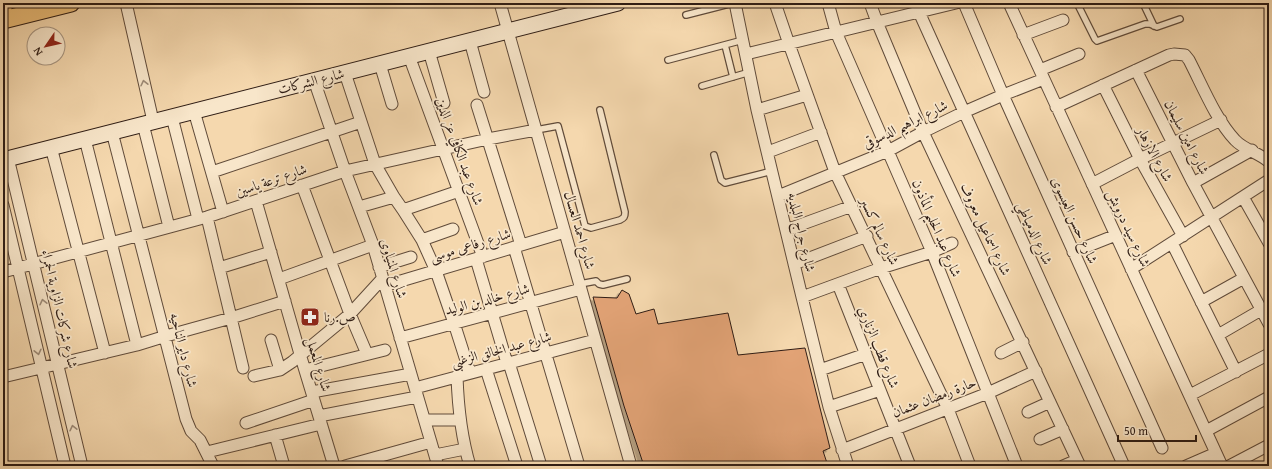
<svg xmlns="http://www.w3.org/2000/svg" width="1272" height="469" viewBox="0 0 1272 469" font-family="'Gentium Book Plus',Amiri,serif">
  <defs>
    <filter id="shadow"><feDropShadow dx="-3.5" dy="3.5" stdDeviation="0" flood-color="#0004"/></filter>
  </defs>
  <rect width="100%" height="100%" fill="#f5d8ae"/>
  <filter id="stains"><feTurbulence type="fractalNoise" baseFrequency=".005" numOctaves="4"/><feColorMatrix values="0 0 0 0 .2 0 0 0 0 .09 0 0 0 0 .02 0 0 0 .5 -.17"/></filter>
  <radialGradient id="worn" r=".72"><stop offset=".6" stop-color="#630" stop-opacity="0"/><stop offset="1" stop-color="#630" stop-opacity=".3"/></radialGradient>
  <path fill="#e2a376" stroke="#2e1c14" filter="url(#shadow)" d="M622,290L629,294L636,314L654,309L658,324L728,313L738,355L805,348L830,448L823,451L828,466H644L624,406L593,297L617,298Z"/>
  <g fill="none" stroke-linecap="round" stroke-linejoin="round">
    <defs>
      <path id="service" d="M1077,3L1095,39L1097,41L1145,24H1150L1157,27L1180,19
        M1143,3L1154,26
        M686,15L733,3
        M725,45L733,77
        M668,60L743,40
        M702,86L750,72
        M536,130L558,126L585,226L591,228L620,220C624,218 625,217 625,212L600,110
        M714,155L721,180L725,183L772,171
        M580,284L596,281L599,284L603,285L627,279"/>
      <path id="minor" d="M126,3L153,121
        M500,3L631,466
        M735,3L757,110L802,297L829,407L848,466
        M775,3L789,44L835,172L948,409L970,466
        M828,3L836,32L932,252L1017,466
        M870,3L877,22L923,132L1080,466
        M964,3L1003,95L1162,448
        M1009,3L1222,466
        M919,12L1124,466
        M1023,35L1063,20
        M470,41L484,92
        M429,51L444,103
        M746,54L956,3
        M409,56L483,257
        M380,64L392,104
        M1040,70L1079,54
        M1136,70L1193,183L1269,324
        M345,73L375,164L394,197L403,210L422,240L436,271L454,323L470,373
        M314,80L345,171L373,245L438,466
        M1103,85L1140,159L1183,236
        M477,105L521,245
        M1056,107L1169,55L1174,54L1185,55L1189,60C1202,85 1216,120 1235,140C1244,150 1260,153 1269,162
        M757,110L807,95
        M194,111L223,212
        M172,117L198,219
        M143,124L169,227
        M112,132L186,419L191,431L200,440L213,466
        M85,139L137,345
        M51,147L105,353
        M768,152L821,132
        M8,158L82,466
        M212,172L361,122
        M1193,183L1252,150
        M1092,184L1140,159L1221,120
        M302,185L350,314L367,354
        M778,196L888,151L923,132L964,112L1003,95L1044,79
        M1243,197L1269,243
        M256,201L300,354L334,466
        M3,205L65,466
        M359,207L394,197
        M403,210L459,191
        M207,217L243,368
        M786,230L852,206
        M422,240L453,229
        M1172,243L1236,372
        M514,247L579,466
        M1073,252L1116,235
        M476,259L507,363
        M794,264L867,236
        M379,267L411,257
        M219,268L271,252
        M1131,269L1269,180
        M3,272L207,217L345,171L488,139L536,130
        M279,279L373,245
        M838,284L910,466
        M384,286L565,232
        M802,297L881,268L932,252L952,243
        M1201,302L1244,278
        M1218,335L1261,310
        M400,338L581,289
        M271,340L280,370
        M1001,353L1023,342
        M509,363L541,466
        M486,369L517,466
        M305,370L385,350
        M820,370L866,354
        M254,376L280,370L292,362L350,314L382,279
        M457,376C458,407 461,436 470,466
        M3,377L137,345L166,336L231,318L285,301
        M415,388L595,340
        M312,392L411,374
        M1190,395L1269,354
        M829,407L880,390
        M1028,412L1050,402
        M319,416L417,397
        M425,420H460
        M246,423L314,400
        M1206,431L1269,397
        M275,435L284,466
        M1040,439L1063,429
        M842,450L988,393L1036,371
        M207,452L321,424
        M435,455L465,449
        M345,466L431,442
        M1063,466L1077,460
        M1186,466L1216,453
        M1229,466L1269,445"/>
      <path id="secondary" d="M3,160L618,3"/>
      <path id="primary" d="M3,4L5,3
        M3,20L71,3"/>
    </defs>
    <use href="#service" stroke="#604b3a" stroke-width="8"/>
    <use href="#minor" stroke="#604b3a" stroke-width="13"/>
    <use href="#secondary" stroke="#2e1c14" stroke-width="17"/>
    <use href="#primary" stroke="#2e1c14" stroke-width="19"/>
    <use href="#service" stroke="#f8e6ca" stroke-width="5.5"/>
    <use href="#minor" stroke="#f8e6ca" stroke-width="11"/>
    <use href="#secondary" stroke="#f8e6ca" stroke-width="15"/>
    <use href="#primary" stroke="#eabc77" stroke-width="17"/>
  </g>
  <defs><path id="oneway-chevron" d="M-2-3.5L2.5 0L-2 3.5" fill="none" stroke-width="1.6" stroke-linecap="round" stroke-linejoin="round"/></defs>
  <g stroke="#9d8b78">
    <use href="#oneway-chevron" transform="translate(144 83) rotate(-103)"/>
    <use href="#oneway-chevron" transform="translate(43 302) rotate(-103)"/>
    <use href="#oneway-chevron" transform="translate(38 352) rotate(77)"/>
    <use href="#oneway-chevron" transform="translate(73 428) rotate(-103)"/>
  </g>
  <defs>
    <symbol id="pharmacy-square" viewBox="-11 -11 22 22"><rect x="-9" y="-9" width="18" height="18" rx="4" fill="#8f2418" stroke="#f8e6ca"/><path d="M-2-6h4v4h4v4h-4v4h-4v-4h-4v-4h4Z" fill="#fff"/></symbol>
  </defs>
  <g fill-rule="evenodd">
    <use href="#pharmacy-square" x="299" y="306" width="22" height="22"/>
  </g>
  <g text-anchor="middle" dominant-baseline="central" stroke-width="3.5" stroke-linejoin="round" paint-order="stroke">
    <g font-size="14" fill="#2e1c14" stroke="#f8e6ca">
      <text transform="translate(311 81) rotate(-14)">شارع الشركات</text>
      <text transform="translate(905 124) rotate(-26)">شارع ابراهيم الدسوقي</text>
      <text transform="translate(1187 137) rotate(63)">شارع امين سليمان</text>
      <text transform="translate(460 151) rotate(70)">شارع عبد الكافي عز الدين</text>
      <text transform="translate(1155 154) rotate(62)">شارع الازهار</text>
      <text transform="translate(271 180) rotate(-19)">شارع ترعة ياسين</text>
      <text transform="translate(1075 220) rotate(66)">شارع حسن العيسوى</text>
      <text transform="translate(937 228) rotate(67)">شارع عبد الحليم المأذون</text>
      <text transform="translate(1129 228) rotate(65)">شارع سيد درويش</text>
      <text transform="translate(986 229) rotate(65)">شارع اسماعيل معروف</text>
      <text transform="translate(580 230) rotate(74)">شارع احمد العسال</text>
      <text transform="translate(880 231) rotate(65)">شارع سالم كسبر</text>
      <text transform="translate(802 232) rotate(77)">شارع جراج البلديه</text>
      <text transform="translate(1035 233) rotate(66)">شارع الدمياطي</text>
      <text transform="translate(470 245) rotate(-17)">شارع رفاعى موسى</text>
      <text transform="translate(394 268) rotate(73)">شارع المنياوى</text>
      <text transform="translate(487 299) rotate(-15)">شارع خالد بن الوليد</text>
      <text transform="translate(60 309) rotate(77)">شارع شركات الزاوية الحمراء</text>
      <text transform="translate(879 347) rotate(68)">شارع قطب الزناري</text>
      <text transform="translate(501 349) rotate(-15)">شارع عبد الخالق الزغبى</text>
      <text transform="translate(184 350) rotate(76)">شارع داير الناحيه</text>
      <text transform="translate(319 364) rotate(73)">شارع المعمل</text>
      <text transform="translate(934 397) rotate(-21)">حارة رمضان عثمان</text>
    </g>
    <g font-size="14" fill="#2e1c14" stroke="#f8e6ca" text-anchor="start">
      <text x="324" y="317">ص.رنا</text>
    </g>
  </g>
  <rect width="1272" height="469" fill="none" stroke="#f5d8ae" stroke-width="16"/>
  <rect x="4" y="4" width="1264" height="461" fill="none" stroke="#2e1c14" stroke-width="2"/>
  <rect x="8" y="8" width="1256" height="453" fill="none" stroke="#2e1c14"/>
  <g transform="translate(46 46) rotate(236)"><circle r="19" fill="#f8e6ca" stroke="#a79581"/>
  <path d="M0-3L7 15L0 10L-7 15Z" fill="#8f2418"/>
  <text y="-6" font-size="11" font-weight="bold" text-anchor="middle" fill="#2e1c14">N</text>
  </g>
  <path d="M1118 435v6h78v-6" fill="none" stroke="#2e1c14" stroke-width="2"/>
  <text x="1124" y="435" font-size="12" fill="#2e1c14" stroke="#f8e6ca" stroke-width="3" paint-order="stroke">50 m</text>
  <rect width="100%" height="100%" filter="url(#stains)"/>
  <rect width="100%" height="100%" fill="url(#worn)"/>
</svg>
